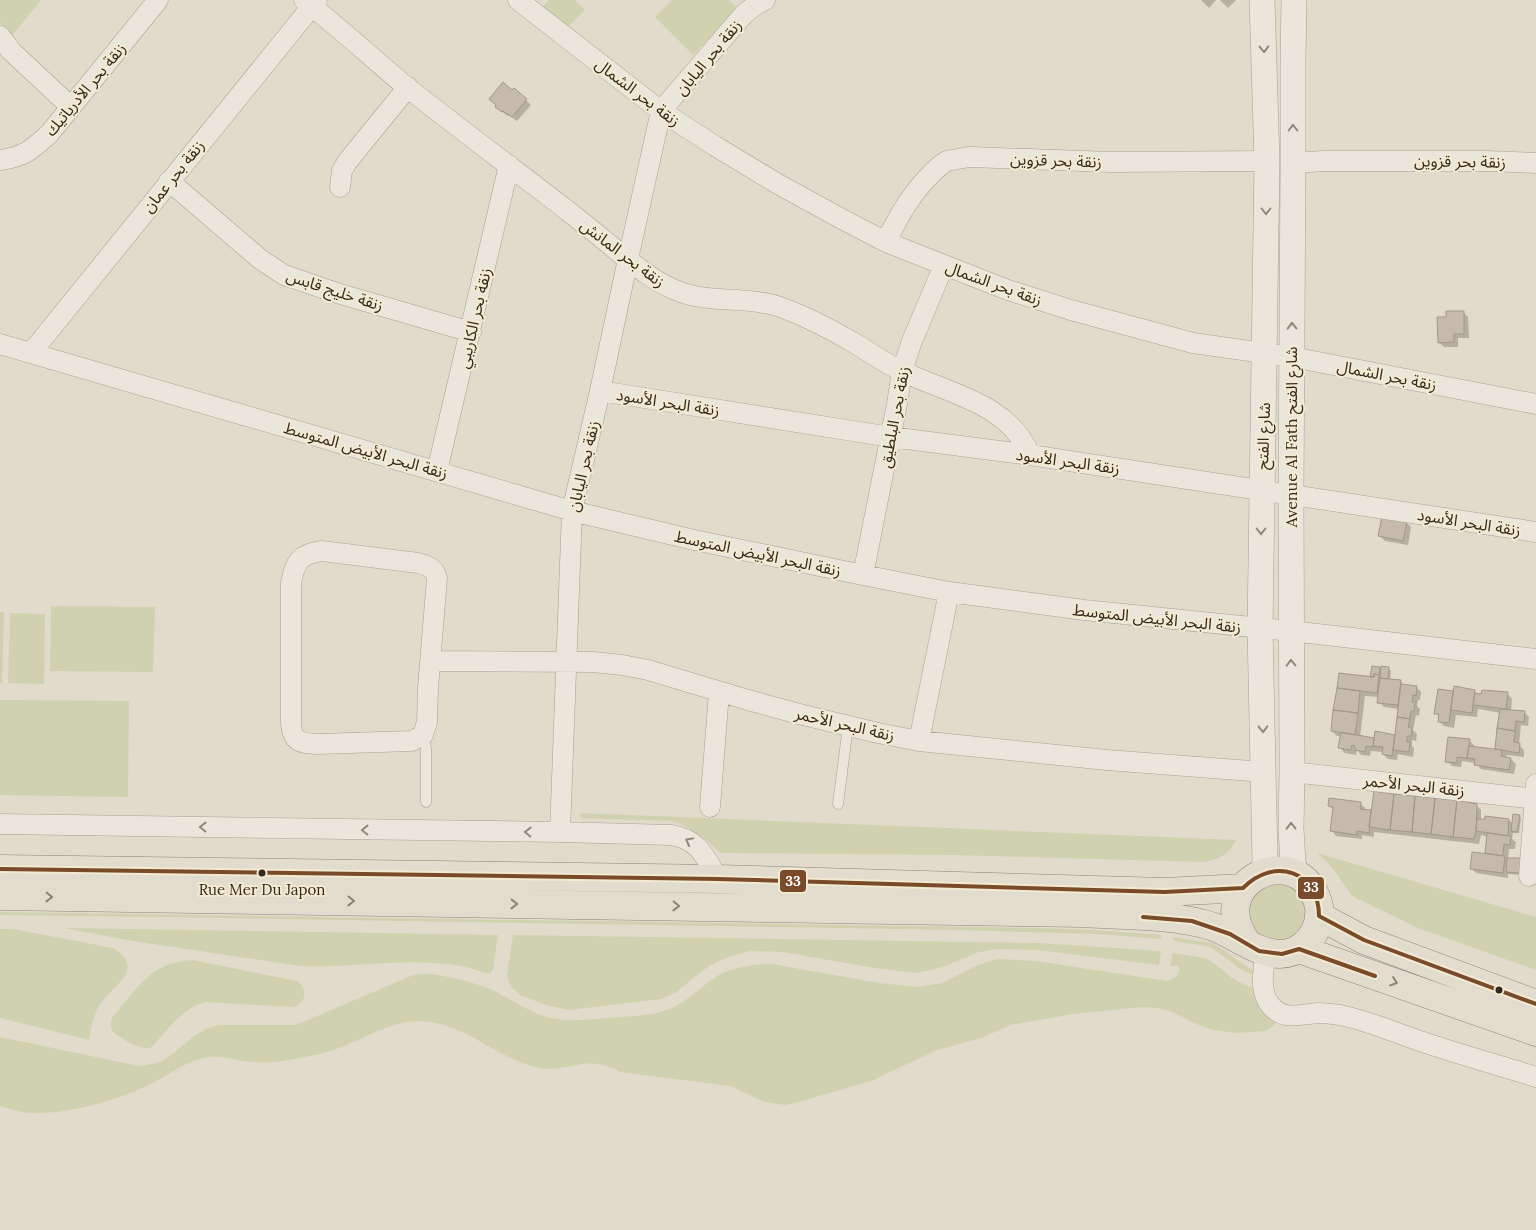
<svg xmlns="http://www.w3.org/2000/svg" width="1536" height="1230" viewBox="0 0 1536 1230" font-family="Lora,'Noto Sans Arabic',serif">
  <rect width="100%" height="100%" fill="#e2dbcb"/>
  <path fill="#d0d1ae" d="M0,0H41L11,37L0,22Z
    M549,0H575L585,10L568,27L542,7Z
    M672,0H729L738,9L693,55L655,17Z
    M51,606L155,607L153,672L50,671Z
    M0,612H4L2,683H0Z
    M10,613L45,614L44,684L8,683Z
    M0,700L129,701L128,797L0,795Z
    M580,813L1236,840C1228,855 1221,858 1205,862L954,855L721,853C706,840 692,827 672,821L581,818Z
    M1317,853L1536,917V970L1418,928L1352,896L1337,874L1327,862Z
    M1273,882L1292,886L1306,901L1307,921L1295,937L1276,943L1258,936L1247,919L1250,899L1255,891Z
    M0,912L1035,928L1096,930L1161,935V939L1096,934L959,930L162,917L0,915Z
    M64,928L498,935L493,969L491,973C485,974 482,972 476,970C463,965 449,964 435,963C390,960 345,968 300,966L133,941Z
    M0,929H13L113,948C148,968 111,987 99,1006C93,1017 91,1028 89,1040L0,1018Z
    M513,935L1039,943L1161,951L1159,965L1038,950L998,949L979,952L940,968L915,973L874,968L783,952L750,951L725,958L713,964L702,971L675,993L661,999L569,1010L546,1005L520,995L511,987L507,975Z
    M1173,937L1211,943C1229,950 1240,966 1258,972V976L1243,971L1212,948L1207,946L1174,941Z
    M1173,953L1205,958L1214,963L1232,978L1247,986L1256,989L1279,1019L1271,1028L1266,1031L1236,1033L1213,1030L1201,1026L1170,1011L1157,1008L1143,1007L1073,1014L1010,1025L982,1038L937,1050L871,1081L795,1103L785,1105L765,1102L730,1086L620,1072C585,1052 568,1075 535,1067C495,1057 463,1022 420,1021C390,1021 362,1040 334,1050C318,1055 299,1058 283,1061C273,1062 263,1063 252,1062C234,1061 219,1053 200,1059C181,1064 164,1078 147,1086C115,1101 64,1115 29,1113C19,1112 10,1109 0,1106V1037L139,1066C147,1065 155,1064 162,1061C183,1049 196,1028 221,1025H296L411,976C425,972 435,974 448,977C464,980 478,984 492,990C518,1002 534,1018 565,1020C579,1021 593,1019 607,1018C629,1016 653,1017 674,1007C690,999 702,986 717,976C733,967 754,964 772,964L879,983L918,987L942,983L974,967L992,960L1000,959L1036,961L1167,981L1176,977L1179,972V966H1170Z
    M192,960L297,981C309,990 306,1004 292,1007L206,1002C185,1006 166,1031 153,1046C149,1048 149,1049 145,1048C138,1048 115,1036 112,1030C110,1026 111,1023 112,1018C137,989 150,962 192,960Z"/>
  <path fill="#0003" fill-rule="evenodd" d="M1201,0H1216L1209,8Z
    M1220,0H1236L1228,8Z
    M512,92L526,100L531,105L517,121L509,115L508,116L502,112Z
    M1463,312L1468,317L1469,338H1458V347H1444L1439,342L1447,318Z
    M1406,522L1411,527L1408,545L1385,541L1380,536Z
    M1379,668L1382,670L1389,669L1391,671L1390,680L1400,681L1405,686L1416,687L1421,692L1420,700H1418L1417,706L1420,709L1419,716L1416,715L1413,730L1417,734L1416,741L1412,740V746L1414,748L1413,757L1398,754L1397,760L1388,759L1383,754V752L1371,751L1370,756L1361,755L1357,750L1356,755L1345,753L1340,748L1342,736H1337L1332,731L1340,674L1374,678ZM1365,696L1379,697V702L1384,707L1399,709L1396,736L1375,739L1360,737Z
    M1439,691L1454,692L1474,691L1478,694L1507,693L1512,699L1511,711L1524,712L1529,717L1528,726L1521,725L1519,745L1524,750V757L1507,755L1506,758L1511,759L1516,764L1514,774L1481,769L1476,763L1462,761L1461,767L1452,766L1447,761L1469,740L1474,745V748L1496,751L1501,713L1478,709L1477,717L1456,715L1454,728L1444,726L1439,721L1440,717L1436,713Z
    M1360,803L1365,808V811L1373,812L1476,805L1481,810V820H1509L1513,824L1519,816L1521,818L1519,833H1513L1512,839L1516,842L1515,849H1509L1508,859L1521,875L1508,874V878L1476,873L1471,868L1486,855L1488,837L1481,835L1479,844L1374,832V837L1362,835V839L1336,836L1331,830L1334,810L1329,806Z"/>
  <path fill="#c5baac" stroke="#a2978b" d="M503,82L512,90L514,88L527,99L512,117L503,111L502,112L495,107L496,105L489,99Z
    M1446,311H1464V334H1454V342L1438,343L1437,317H1446Z
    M1382,516L1407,521L1403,541L1378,536Z
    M1372,666L1380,667L1379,675L1374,674V677H1370Z
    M1381,666L1389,667L1388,679L1380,678Z
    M1339,673L1374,677V674L1379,675L1377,693L1337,688Z
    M1380,678L1401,680L1398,705L1377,703Z
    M1401,684L1417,686L1416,696L1413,695L1412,702H1415L1414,711H1411L1410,719L1397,717Z
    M1454,686L1475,690L1472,713L1451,710Z
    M1337,688L1360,691L1358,713L1333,710Z
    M1438,689L1453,691L1449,723L1438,722L1439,714H1434Z
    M1482,690L1508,692L1506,709L1473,705L1475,693L1481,694Z
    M1500,709L1525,711L1524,722L1516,721L1515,731L1497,728Z
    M1333,710L1358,713L1355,735L1331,731Z
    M1397,717L1410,719L1408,727L1412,728L1411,736H1407V742H1410L1409,752L1393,750Z
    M1497,728L1515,731L1514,742L1520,743L1519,753L1495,749Z
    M1375,731L1395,735L1392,756L1382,754L1383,747L1373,746Z
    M1341,732L1374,738L1373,747L1366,746L1365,752L1355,750V746L1352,745L1351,750L1338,748Z
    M1448,737L1470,739L1467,758L1457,757V763L1445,762Z
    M1469,746L1502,750L1501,756L1511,758L1509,770L1474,765L1475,759L1467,758Z
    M1374,791L1394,794L1390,830L1369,827Z
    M1394,794L1415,796L1412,832L1390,830Z
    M1415,796L1435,798L1431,834L1412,832Z
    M1329,798L1361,802L1360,809L1371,810L1369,833L1357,831V835L1330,831L1333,807L1328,806Z
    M1435,798L1457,800L1453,837L1431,834Z
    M1457,800L1477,804L1476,831L1474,839L1453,837Z
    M1513,814L1520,815L1517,832L1511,831Z
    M1485,816L1509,819L1508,836L1476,831L1477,819H1485Z
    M1487,833L1511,836L1510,845L1504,844L1503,856L1485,853Z
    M1472,852L1505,856L1503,873L1470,869Z
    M1507,858H1521L1520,873L1506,872Z"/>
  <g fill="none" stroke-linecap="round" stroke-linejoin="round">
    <defs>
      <path id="service" d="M423,735L426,748V802
        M838,804L848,726"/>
      <path id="minor" d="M304,0C340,28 373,59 408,88C461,130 515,170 568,211C584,224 601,237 616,250C636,266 654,282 678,291C710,304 745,296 777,306C804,315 832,330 856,344C871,353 886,364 902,371C948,394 1008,402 1030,455
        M518,0L661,111L715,146L778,184L840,218L886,242L944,265L1008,290L1071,310L1193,343L1292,357L1536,404
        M0,36L11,51L71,107
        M0,160C25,157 32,149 49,134L158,0
        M1293,163L1324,161H1486L1536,163
        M169,181L260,259L284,275L337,293L471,332
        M340,187L342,171L347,162L408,87
        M886,242C899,215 911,194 932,173C936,169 941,164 947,161C954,159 963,158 970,157L1111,162L1267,161
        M0,344L572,511L694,540L863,575L949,592L1084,610L1291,631L1536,659
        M31,353L317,0
        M600,391L891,437L1030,455L1536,532
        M437,471L509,165
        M322,551L418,563C428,566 434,567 437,578L428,688L427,722L423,735L412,741L318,744C300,743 293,743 291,724V583C295,561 300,554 322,551Z
        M863,575L897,404L902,371L912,341L944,265
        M431,661L593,662L622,665L648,670L748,700L799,714L878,733L919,741L1107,760L1264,772
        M919,741L949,592
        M1292,772L1536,799
        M710,807L719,692
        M0,824L560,832L671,835C699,839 705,857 718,879
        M560,832L572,511L600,391L628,259L661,111L744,14L757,4L765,0
        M1529,876L1536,784
        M1266,952C1263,971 1258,995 1274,1009C1286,1020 1303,1014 1318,1013C1325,1013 1333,1014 1340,1015C1369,1021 1396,1033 1423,1042C1461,1055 1499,1065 1536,1077"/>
      <path id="tertiary" d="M1262,0L1267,161L1260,629L1265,861L1263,872
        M1294,0L1293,61V163L1291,495L1292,772L1291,828L1293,863L1296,874"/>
      <path id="primary" d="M0,869L718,879L1165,892L1243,888
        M0,896L1083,913C1124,916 1172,914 1211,926C1235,934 1254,953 1280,954C1297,954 1312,941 1317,926C1321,916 1320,906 1316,897C1294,840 1202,883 1248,944
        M1319,916L1364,940L1536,1004
        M1299,949L1536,1032"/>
    </defs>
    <use href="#service" stroke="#a7a094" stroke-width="11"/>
    <use href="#minor" stroke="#a7a094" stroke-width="21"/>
    <use href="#tertiary" stroke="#a7a094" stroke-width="26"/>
    <use href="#primary" stroke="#8c857b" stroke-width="29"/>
    <use href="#service" stroke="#eae6dc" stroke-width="10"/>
    <use href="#minor" stroke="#eae6dc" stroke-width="20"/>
    <use href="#tertiary" stroke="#eae6dc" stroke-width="25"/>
    <use href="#primary" stroke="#e1dcce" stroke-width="28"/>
    <defs>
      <path id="bus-1" d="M0,869L718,879L1165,892L1243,888C1273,857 1319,870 1319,916L1364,940L1536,1004
        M1143,917L1192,921L1230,934L1259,951L1282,954L1299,949L1375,976"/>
    </defs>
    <use href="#bus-1" stroke="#f3ead1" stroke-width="8"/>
    <use href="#bus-1" stroke="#7a4b2a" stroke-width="4"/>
  </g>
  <defs><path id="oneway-chevron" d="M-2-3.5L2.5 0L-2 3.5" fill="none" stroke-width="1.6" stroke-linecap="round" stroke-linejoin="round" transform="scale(1.25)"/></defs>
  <g stroke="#8f887d">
    <use href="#oneway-chevron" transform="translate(1264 49) rotate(88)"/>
    <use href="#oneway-chevron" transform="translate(1293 128) rotate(-90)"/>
    <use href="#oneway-chevron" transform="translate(1266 211) rotate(90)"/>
    <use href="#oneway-chevron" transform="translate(1292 326) rotate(-91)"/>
    <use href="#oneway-chevron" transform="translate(1261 531) rotate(90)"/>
    <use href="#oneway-chevron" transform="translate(1291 663) rotate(-91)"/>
    <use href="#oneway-chevron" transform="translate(1263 729) rotate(89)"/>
    <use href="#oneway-chevron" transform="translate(1291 826) rotate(-91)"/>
    <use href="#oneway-chevron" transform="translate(203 827) rotate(-179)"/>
    <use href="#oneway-chevron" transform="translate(365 830) rotate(-179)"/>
    <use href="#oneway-chevron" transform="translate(528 832) rotate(-179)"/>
    <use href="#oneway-chevron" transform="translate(689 841) rotate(-151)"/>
  </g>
  <g stroke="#8a8276">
    <use href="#oneway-chevron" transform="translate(49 897) rotate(1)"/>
    <use href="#oneway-chevron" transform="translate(351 901) rotate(1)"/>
    <use href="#oneway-chevron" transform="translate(514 904) rotate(1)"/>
    <use href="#oneway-chevron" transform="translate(676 906) rotate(1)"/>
    <use href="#oneway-chevron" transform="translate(1394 982) rotate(19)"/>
  </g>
  <g fill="#34291e" stroke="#f3ead1" stroke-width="2">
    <circle cx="262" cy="873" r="4.5"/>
    <circle cx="1499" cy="990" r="4.5"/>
  </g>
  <g text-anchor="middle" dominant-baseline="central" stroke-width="4" stroke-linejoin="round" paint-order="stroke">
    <g font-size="15" fill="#34291e" stroke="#f3ead1">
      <text x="262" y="889">Rue Mer Du Japon</text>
    </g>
    <g font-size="16" fill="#34291e" stroke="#f3ead1">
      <text transform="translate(708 57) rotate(-50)">زنقة بحر اليابان</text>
      <text transform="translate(85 89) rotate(-50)">زنقة بحر الأدرياتيك</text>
      <text transform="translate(638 92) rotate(37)">زنقة بحر الشمال</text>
      <text transform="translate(1056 160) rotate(2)">زنقة بحر قزوين</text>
      <text transform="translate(1460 161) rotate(1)">زنقة بحر قزوين</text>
      <text transform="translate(173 176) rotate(-51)">زنقة بحر عمان</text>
      <text transform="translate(623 253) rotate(37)">زنقة بحر المانش</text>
      <text transform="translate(994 283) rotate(20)">زنقة بحر الشمال</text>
      <text transform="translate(335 290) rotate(18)">زنقة خليج قابس</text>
      <text transform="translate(474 318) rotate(-77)">زنقة بحر الكاريبي</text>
      <text transform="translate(1387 375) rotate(11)">زنقة بحر الشمال</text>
      <text transform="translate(668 402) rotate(9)">زنقة البحر الأسود</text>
      <text transform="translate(894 417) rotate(-79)">زنقة بحر البلطيق</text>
      <text transform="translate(1263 436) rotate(-88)">شارع الفتح</text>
      <text transform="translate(1291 437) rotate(-90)">Avenue Al Fath شارع الفتح</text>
      <text transform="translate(366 450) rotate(16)">زنقة البحر الأبيض المتوسط</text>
      <text transform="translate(1068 461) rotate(8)">زنقة البحر الأسود</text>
      <text transform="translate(583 466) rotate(-77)">زنقة بحر اليابان</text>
      <text transform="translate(1469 522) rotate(9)">زنقة البحر الأسود</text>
      <text transform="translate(758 553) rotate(12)">زنقة البحر الأبيض المتوسط</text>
      <text transform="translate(1157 618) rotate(6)">زنقة البحر الأبيض المتوسط</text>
      <text transform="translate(845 724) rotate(13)">زنقة البحر الأحمر</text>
      <text transform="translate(1414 785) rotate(6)">زنقة البحر الأحمر</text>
    </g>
  </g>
  <g stroke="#f3ead1" stroke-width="2">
    <rect x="779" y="869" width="28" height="24" rx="5" fill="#7a4b2a"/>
    <rect x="1297" y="876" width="28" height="24" rx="5" fill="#7a4b2a"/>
  </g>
  <g font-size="14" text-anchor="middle" font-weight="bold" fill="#fff">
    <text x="793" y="886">33</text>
    <text x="1311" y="892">33</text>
  </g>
</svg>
